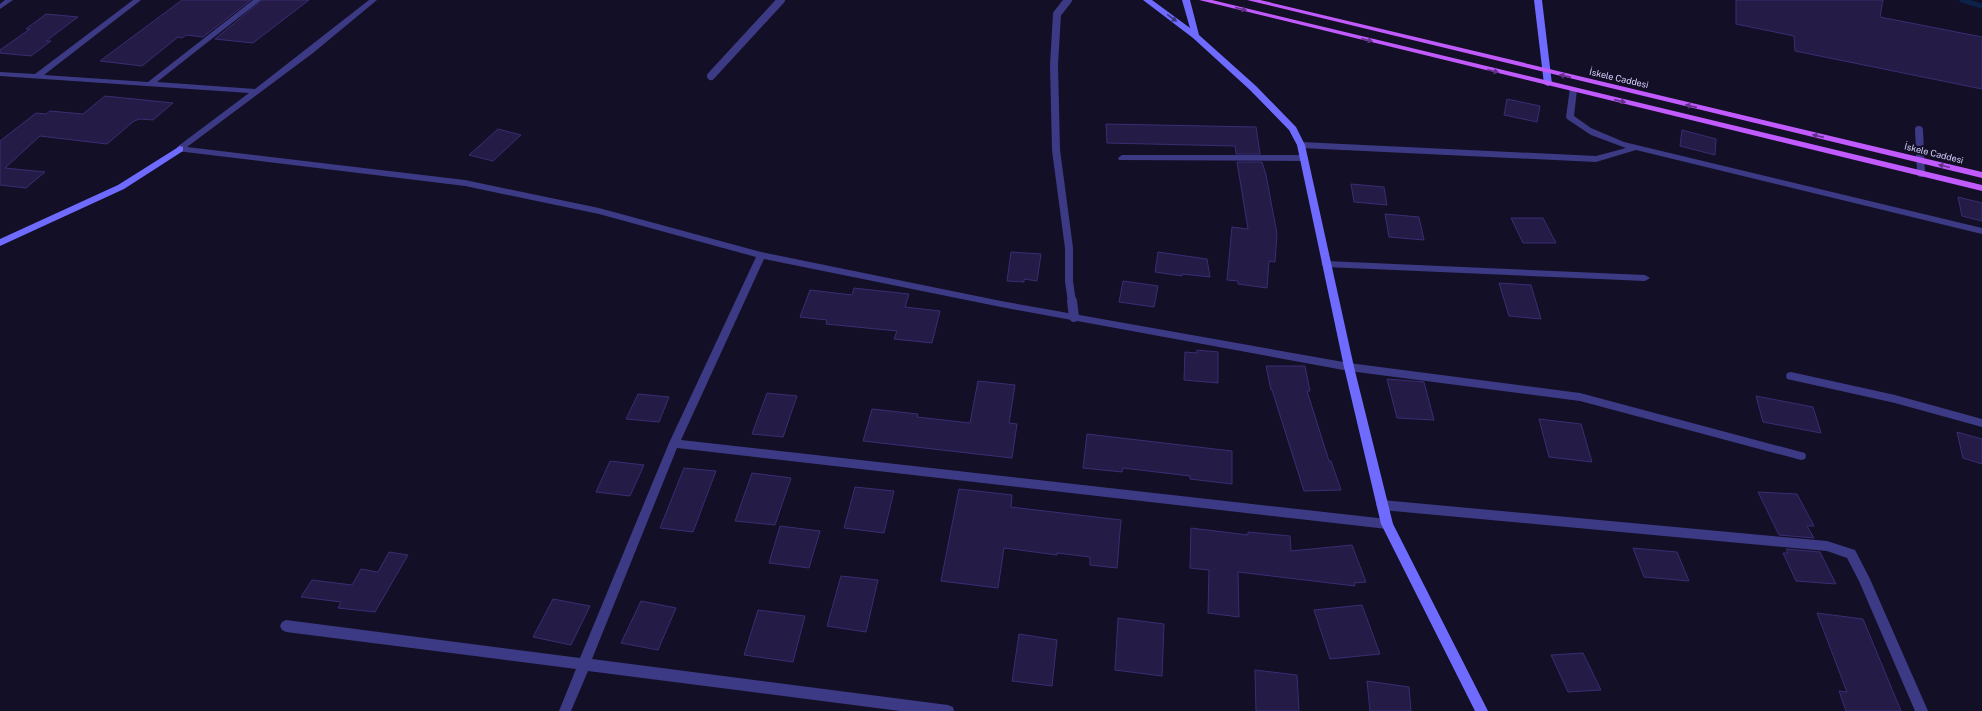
<svg xmlns="http://www.w3.org/2000/svg" width="1982" height="711" viewBox="0 0 1982 711" font-family="'Public Sans',sans-serif">
  <rect width="100%" height="100%" fill="#130f26"/>
  <g fill="none" stroke-linecap="round" stroke-linejoin="round">
    <path stroke="#0c2248" stroke-width="5" d="M1962,0L1982,6"/>
  </g>
  <path fill="#241b47" stroke="#3b2d73" d="M182,0H251L203,37L186,35L182,38L178,37L142,66L100,61Z
    M262,0H309L253,43L215,39Z
    M1736,0H1883L1880,17L1982,37V89L1795,51L1794,36L1736,24Z
    M46,14L78,17L46,41H51L31,56L0,53V50L30,29H26Z
    M105,96L173,103L153,120L140,119L134,121L107,144L40,136L5,168L45,172L26,188L0,185V141L36,113L46,114L50,111L83,114Z
    M1507,99L1540,106L1537,122L1504,115Z
    M1106,124L1256,127L1260,154H1236L1235,146L1107,143Z
    M498,129L521,135L493,161L469,155Z
    M1682,130L1716,139L1715,155L1680,146Z
    M1237,162H1262L1266,175L1277,234L1275,262L1269,261L1267,288L1238,284V281L1227,280L1232,227L1248,229Z
    M1351,184L1384,187L1387,205L1354,202Z
    M1958,197L1982,203V221L1962,216Z
    M1385,214L1419,217L1424,240L1389,237Z
    M1511,218H1543L1556,243H1523Z
    M1011,252L1041,254L1037,281L1024,279V282L1007,281Z
    M1158,252L1207,259L1210,277L1182,274V276L1155,272Z
    M1123,281L1158,286L1154,307L1119,302Z
    M1499,283L1531,285L1541,319L1509,316Z
    M854,288L909,294L905,307L940,311L932,343L894,339L897,331L826,324L827,320L800,317L810,290L852,295Z
    M1197,350L1218,352V383L1184,380L1185,352L1197,353Z
    M1266,366H1305L1310,391H1307L1329,461H1331L1341,490L1304,491L1272,390H1271Z
    M1387,379L1424,382L1434,420L1397,418Z
    M978,381L1015,385L1009,423L1017,424L1012,458L863,441L872,409L918,414L917,417L970,423Z
    M767,393L797,396L783,437L752,434Z
    M638,394L669,397L659,422L626,419Z
    M1756,396L1813,407L1821,433L1763,422Z
    M1539,419L1581,424L1592,462L1549,457Z
    M1957,432L1982,439V464L1963,458Z
    M1087,434L1232,451V484L1190,479V476L1123,468L1122,472L1083,468Z
    M610,461L644,465L630,496L596,492Z
    M684,468L716,471L693,532L660,528Z
    M752,473L791,478L775,525L735,521Z
    M855,487L894,491L884,533L844,528Z
    M959,489L1012,495L1011,507L1121,520L1117,568L1090,565V557L1057,553V555L1004,548L998,588L941,581Z
    M1758,492L1797,494L1814,526H1807L1814,538L1779,535Z
    M780,526L820,531L809,568L769,563Z
    M1191,528L1248,535V532L1290,536L1291,551L1352,545L1366,582L1354,583L1355,586L1238,572L1239,617L1208,613L1209,570L1190,568Z
    M1633,548L1677,552L1689,581L1644,577Z
    M1786,549L1820,552L1836,584L1796,581L1783,553H1788Z
    M389,552L408,555L375,612L338,608L341,602L301,597L312,580L352,585L361,569L378,572Z
    M841,576L878,580L866,632L827,626Z
    M553,599L590,606L571,645L533,637Z
    M641,601L676,608L658,650L621,643Z
    M1362,605L1380,654L1330,659L1314,610Z
    M758,610L805,616L793,662L744,655Z
    M1817,613L1863,619L1901,711H1846L1839,691L1847,692Z
    M1118,618L1164,624L1162,676L1115,670Z
    M1019,634L1057,640L1052,686L1012,681Z
    M1583,653L1601,690L1568,692L1551,655Z
    M1255,670L1297,675L1299,711H1256Z
    M1367,681L1409,687L1411,711H1370Z"/>
  <g fill="none" stroke-linecap="round" stroke-linejoin="round">
    <path stroke="#3d3a85" stroke-width="8" d="M1068,0L1057,14L1054,65L1056,150L1069,248V281L1072,302
      M711,76L781,0
      M1919,130L1921,173"/>
    <path stroke="#3d3a85" stroke-width="10" d="M1072,301L1074,317"/>
    <path fill="#3d3a85" fill-rule="evenodd" d="M5,0H13L0,9V4Z
      M133,0H141L44,75L148,82L253,0H261L157,82L255,89L369,0H377L313,53L187,147L465,180L599,208L761,252L1001,301L1349,363L1580,393L1801,452L1805,453L1806,456L1805,459L1801,460L1580,401L1349,371L1001,307L764,259L681,440L1387,519L1391,521L1393,524L1391,527L1387,529L677,448L592,659L948,705L953,707L954,711H900L588,671L571,711H559L576,669L286,632L282,630L280,626L282,622L286,620L580,658L669,443L756,257L599,214L465,186L177,151V147L249,93L0,76V72L35,74Z
      M1570,88H1576L1577,90L1574,116L1591,128L1624,142L1982,228V234L1636,150L1596,162L1301,148L1297,145L1301,142L1596,156L1626,148L1591,135L1567,119L1566,117Z
      M1122,155H1304L1308,158L1304,161L1119,160L1118,158Z
      M1326,261L1645,275L1650,278L1645,281L1326,267L1321,264Z
      M1791,372L1895,395L1982,419V427L1895,403L1787,379L1786,376L1787,373Z
      M1382,500L1827,541L1855,550L1870,579L1928,711H1915L1859,581L1847,558L1827,551L1382,510L1378,508L1376,505L1378,502Z"/>
    <path fill="#6f6bff" fill-rule="evenodd" d="M1143,0H1152L1190,28L1182,0H1190L1199,35L1256,86L1296,127L1305,145L1354,367L1393,524L1488,711H1475L1381,524L1344,367L1297,145L1289,130L1250,90L1193,38Z
      M1534,0H1542L1552,84L1548,86L1544,84Z
      M180,146L183,147V151L124,189L0,246V239L118,185Z"/>
    <path fill="#c25bff" fill-rule="evenodd" d="M1199,0H1212L1982,185V191Z
      M1247,0H1260L1982,172V178Z"/>
  </g>
  <defs><path id="oneway-solid" d="M-6-.8H1V-3.2L6.5 0L1 3.2V.8H-6Z"/></defs>
  <g fill="#623188">
    <use href="#oneway-solid" transform="translate(1241 9) rotate(14)"/>
    <use href="#oneway-solid" transform="translate(1367 40) rotate(14)"/>
    <use href="#oneway-solid" transform="translate(1493 71) rotate(14)"/>
    <use href="#oneway-solid" transform="translate(1565 76) rotate(-167)"/>
    <use href="#oneway-solid" transform="translate(1620 101) rotate(13)"/>
    <use href="#oneway-solid" transform="translate(1691 106) rotate(-167)"/>
    <use href="#oneway-solid" transform="translate(1818 136) rotate(-167)"/>
    <use href="#oneway-solid" transform="translate(1944 166) rotate(-166)"/>
  </g>
  <use fill="#38347d" href="#oneway-solid" transform="translate(1172 18) rotate(36)"/>
  <g text-anchor="middle" dominant-baseline="central" stroke-width="4" stroke-linejoin="round" paint-order="stroke">
    <g font-size="9" fill="#d9d4ff" stroke="#130f26">
      <text transform="translate(1619 78) rotate(13)">İskele Caddesi</text>
      <text transform="translate(1934 153) rotate(14)">İskele Caddesi</text>
    </g>
  </g>
</svg>
